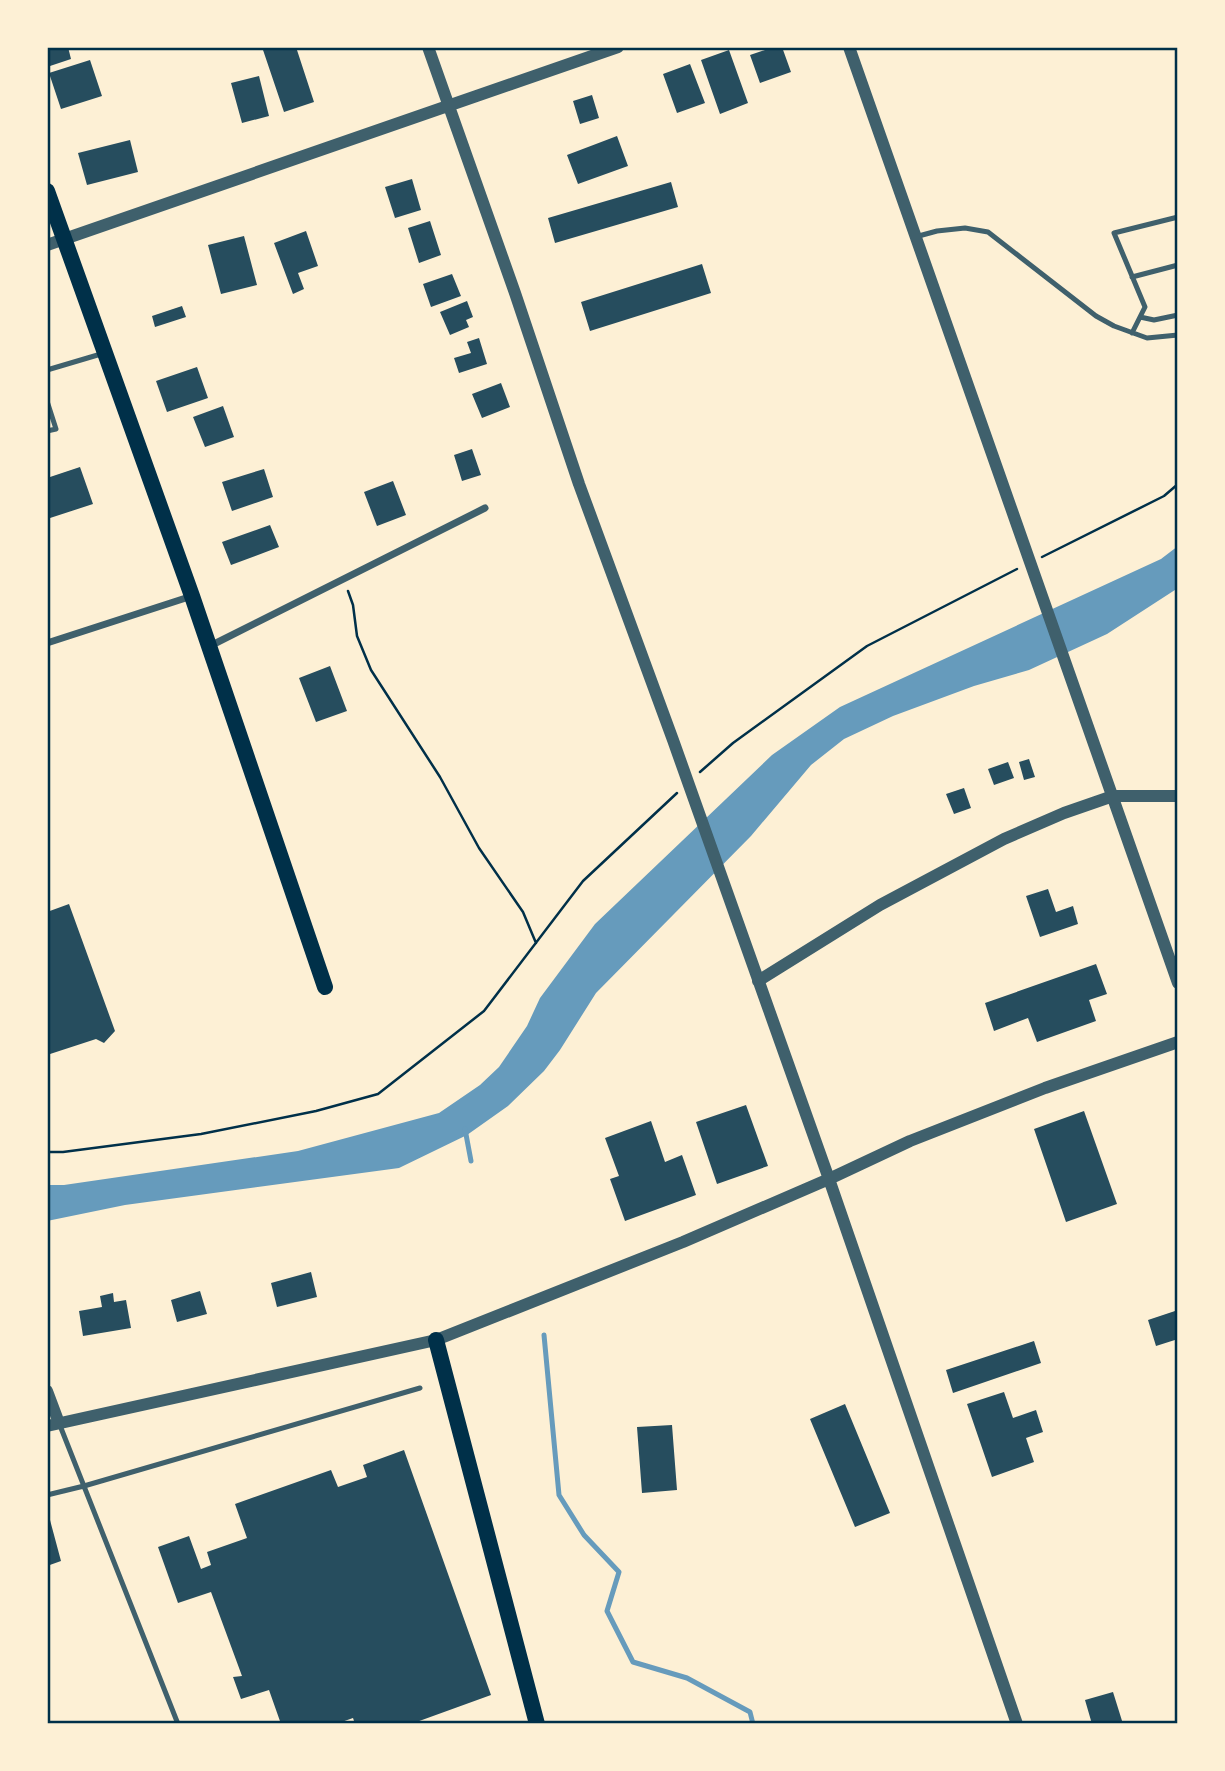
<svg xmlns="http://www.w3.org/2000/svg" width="1225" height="1771" viewBox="0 0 1225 1771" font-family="'Exo 2',sans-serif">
  <rect width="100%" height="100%" fill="#fdf0d5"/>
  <path fill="#669bbc" d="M1178,546V588L1107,634L1029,670L974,686L893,716L844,739L811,765L751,836L596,993L560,1050L544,1071L508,1106L467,1135L399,1168L125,1205L47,1221V1185H64L298,1151L439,1113L480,1085L499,1067L527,1026L540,998L595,924L772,755L840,707L1161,559Z"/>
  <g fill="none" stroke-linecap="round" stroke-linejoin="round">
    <path stroke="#669bbc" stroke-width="5" d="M465,1129L471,1161
      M544,1335L559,1495L584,1535L619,1572L607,1611L633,1662L687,1678L750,1712L753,1724"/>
  </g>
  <path fill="#264d5e" d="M47,47H68L71,59L50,66Z
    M262,47H296L314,102L284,112Z
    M774,47H782L791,72L760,83L750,55Z
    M729,50L748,103L720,114L701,60Z
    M90,60L102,96L61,109L49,73Z
    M690,64L705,103L677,113L663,74Z
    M259,76L269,116L242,123L231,83Z
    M592,95L599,118L580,124L573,101Z
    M617,136L628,166L578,184L567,155Z
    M130,140L138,172L87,185L78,153Z
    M412,179L421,210L395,218L385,187Z
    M671,182L678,207L555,243L548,218Z
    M430,221L441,255L419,263L408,228Z
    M306,231L318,266L298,273L304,289L293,294L274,243Z
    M244,236L257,285L221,294L208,245Z
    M702,264L711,293L590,331L581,302Z
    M452,274L461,296L431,307L423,284Z
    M467,301L473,317L466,320L469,327L450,335L440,312Z
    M182,306L186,317L155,327L152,316Z
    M479,338L487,364L459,373L454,358L471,353L467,342Z
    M197,367L208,398L167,412L156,381Z
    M501,383L510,407L482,418L472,394Z
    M223,406L234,437L205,447L193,417Z
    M472,449L481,475L462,481L454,455Z
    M80,467L93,504L47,519V478Z
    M264,469L273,497L232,511L222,482Z
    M393,481L406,515L377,526L364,492Z
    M270,525L279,547L231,565L222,542Z
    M330,666L347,711L316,722L299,678Z
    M1029,759L1035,777L1024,780L1019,762Z
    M1008,762L1014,778L994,785L988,769Z
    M964,788L971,808L954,814L946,794Z
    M1048,889L1056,912L1073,906L1078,924L1040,937L1026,896Z
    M69,904L115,1031L104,1043L96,1039L47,1055V912Z
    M1096,964L1107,994L1089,1000L1096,1021L1037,1042L1028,1018L994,1031L985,1003Z
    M746,1105L768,1166L717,1184L696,1122Z
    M1084,1111L1117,1204L1066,1222L1034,1129Z
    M651,1121L665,1162L682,1155L696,1195L625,1221L610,1179L619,1176L605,1138Z
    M311,1272L317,1297L277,1307L271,1283Z
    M200,1291L207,1314L177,1322L171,1300Z
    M113,1293L114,1302L126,1300L131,1328L83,1336L79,1311L102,1307L100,1296Z
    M1178,1310V1339L1156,1346L1148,1320Z
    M1034,1341L1041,1363L953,1393L946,1370Z
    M1004,1392L1013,1418L1036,1410L1043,1432L1026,1438L1034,1462L992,1477L967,1404Z
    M845,1404L890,1513L855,1527L810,1419Z
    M672,1425L677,1490L642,1493L637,1427Z
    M404,1450L491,1695L411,1724H355L353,1718L336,1724H281L269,1690L241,1699L233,1677L242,1676L211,1592L178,1603L158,1547L189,1536L201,1569L211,1565L207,1552L247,1538L235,1504L331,1470L338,1487L367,1477L363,1465Z
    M50,1520L61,1561L47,1566V1521Z
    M1113,1692L1123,1724H1092L1085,1700Z"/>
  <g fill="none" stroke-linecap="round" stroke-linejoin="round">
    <path stroke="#003049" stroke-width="2.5" d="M1042,557L1164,496L1178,484
      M348,591L353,605L357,636L371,670L440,777L479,848L523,912L536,943
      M700,772L733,743L867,646L1017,569
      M47,1152H63L201,1134L316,1111L378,1094L484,1011L583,881L677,793"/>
    <path stroke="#3f606c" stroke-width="5" d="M915,237L937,231L965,228L988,232L1096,316L1114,326L1147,338L1178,335
      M1132,277L1178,265
      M1140,317L1154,320L1178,315
      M1132,333L1145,307L1114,233L1178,217
      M47,370L101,354
      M47,401L56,429L47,431
      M59,1423L178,1724
      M47,1495L84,1486L420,1388"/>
    <path stroke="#3f606c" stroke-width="7" d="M47,643L192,596
      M210,646L485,508"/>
    <path stroke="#3f606c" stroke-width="12" d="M428,47L515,293L579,484L673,740L829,1179L1017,1724
      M849,47L1178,983
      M47,245L618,47
      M758,981L880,905L1004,839L1064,813L1113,796H1178
      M47,1391L59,1423
      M47,1426L436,1340L683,1242L829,1179L910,1141L1045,1088L1178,1042"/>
    <path stroke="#003049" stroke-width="16" d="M47,191L192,596L325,987
      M436,1340L537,1724"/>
  </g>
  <rect width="1225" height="1771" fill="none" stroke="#fdf0d5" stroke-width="98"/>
  <rect x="49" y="49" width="1127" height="1673" fill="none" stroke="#003049" stroke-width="2.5"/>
</svg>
